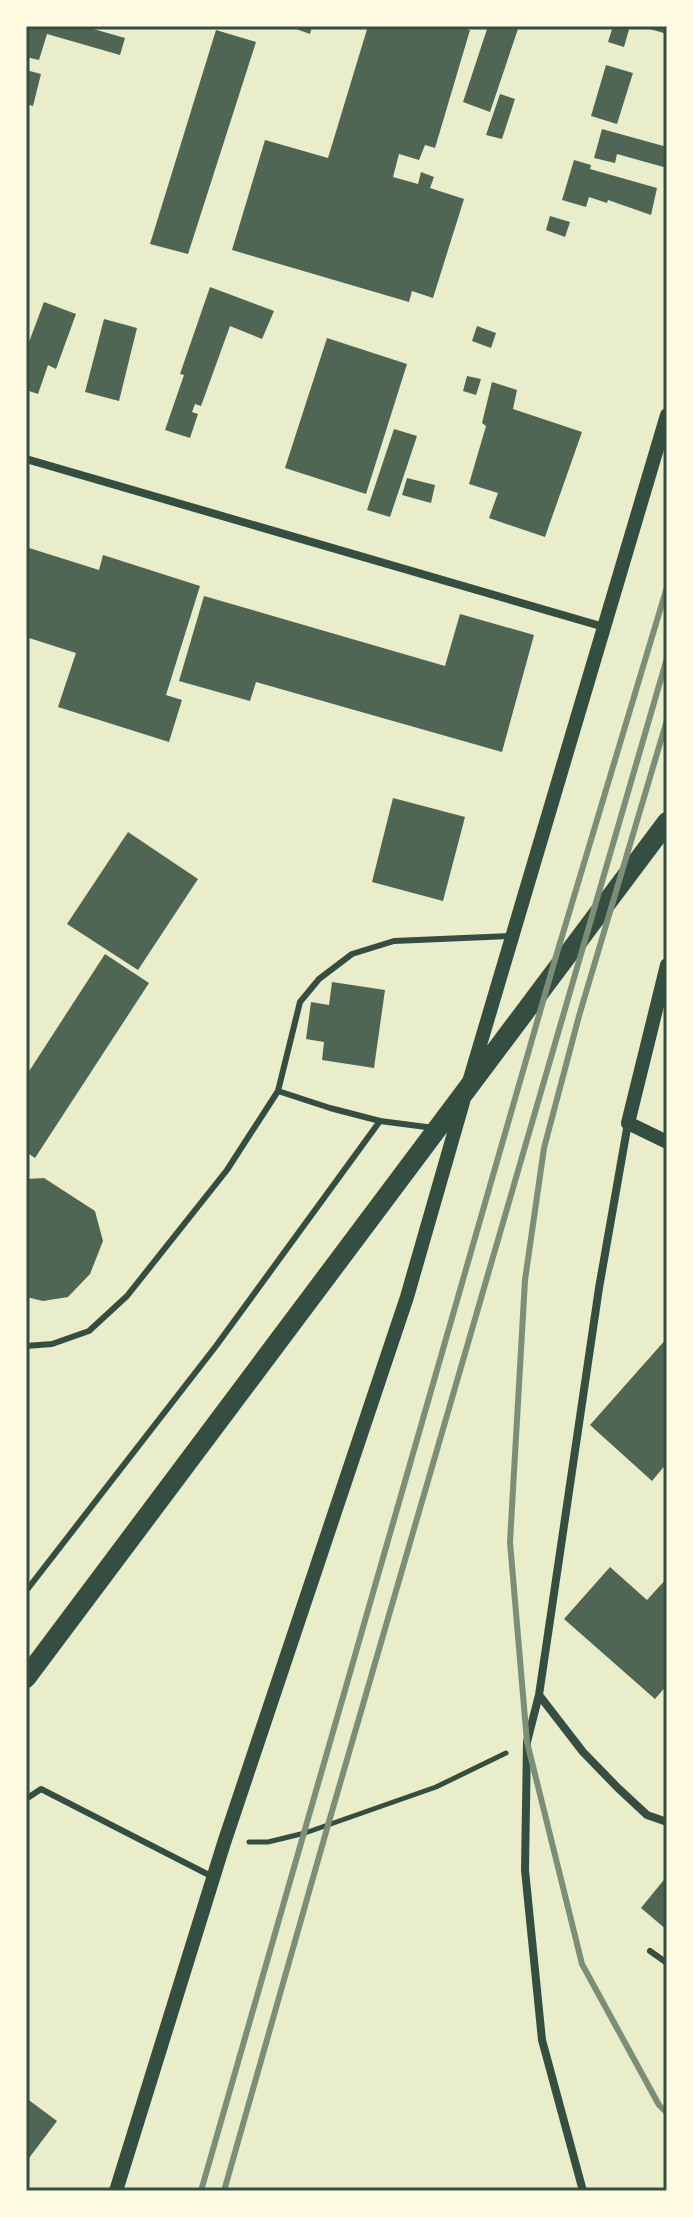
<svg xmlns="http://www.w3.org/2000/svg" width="693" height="2217" viewBox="0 0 693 2217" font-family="'Fira Sans Condensed',sans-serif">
  <rect width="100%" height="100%" fill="#e9edc9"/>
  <path fill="#4f6655" d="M26,26H83L125,38L120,55L47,34L39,60L26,57Z
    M288,26H312L310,34Z
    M368,26H456L470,30L435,148L425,145L419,160L399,154L393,177L418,184L421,172L434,177L430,188L464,199L433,298L412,291L409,302L232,250L265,140L328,158Z
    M488,26H519L490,112L463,102Z
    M613,26H630L624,47L608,42Z
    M643,26H667V34L643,27Z
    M216,30L256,42L188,254L150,244Z
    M606,65L633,73L617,124L591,116Z
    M26,70L41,74L33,106L26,104Z
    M500,94L515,99L502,139L486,135Z
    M602,129L667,147V168L617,154L615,163L594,158Z
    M574,160L591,165L590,169L657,188L651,215L608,200L607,203L589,197L586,207L562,200Z
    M550,216L570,222L565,237L546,230Z
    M210,287L274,311L262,339L230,326L201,406L195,404L192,412L198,414L190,438L165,430L184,375L180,374Z
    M44,302L76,314L56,369L48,365L38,394L26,390V350Z
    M104,319L137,328L119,401L85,392Z
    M477,326L496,333L491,348L472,341Z
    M327,338L407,364L366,494L285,468Z
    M467,376L481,379L476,395L463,391Z
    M492,382L517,390L513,409L582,432L545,537L489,518L498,493L469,484L486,426L482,423Z
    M394,429L417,436L390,517L367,510Z
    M407,478L435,485L431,503L402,495Z
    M26,547L99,570L103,555L200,586L166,695L182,700L169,742L58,707L76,653L26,637Z
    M204,596L445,666L460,614L534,635L502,752L256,682L250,701L179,681Z
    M393,798L465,817L443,901L372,882Z
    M128,832L198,879L138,970L67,924Z
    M105,954L149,983L35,1158L26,1152V1076Z
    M332,982L385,990L374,1068L322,1060L324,1042L306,1039L311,1002L329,1005Z
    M44,1178L95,1211L103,1241L90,1274L68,1297L43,1301L26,1297V1179Z
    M667,1338V1463L652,1481L590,1425Z
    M610,1567L647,1600L667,1578V1685L655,1699L564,1619Z
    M667,1876V1930L641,1908Z
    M26,2098L57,2121L26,2162Z"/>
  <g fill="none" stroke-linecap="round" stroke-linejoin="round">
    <path stroke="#344e41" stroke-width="5" d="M249,1842H268L305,1833L436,1787L506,1753"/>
    <path stroke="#344e41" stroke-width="6" d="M278,1091L300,1002L319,979L352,954L394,941L511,936
      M26,1346L52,1344L89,1331L127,1296L227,1170L278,1091L330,1108L380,1121L434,1128
      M26,1591L216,1346L380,1121
      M26,1799L41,1789L213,1877
      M650,1951L667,1963"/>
    <path stroke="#344e41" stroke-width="8" d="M26,459L604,627
      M628,1123L599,1288L539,1695L583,1752L618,1788L647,1815L667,1822
      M539,1695L527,1742L525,1870L542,2040L583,2191"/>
    <path stroke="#344e41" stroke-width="14" d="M667,965L628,1123L667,1142
      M469,1082L667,415
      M116,2191L224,1843L407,1297L463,1102"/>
    <path stroke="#344e41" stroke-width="20" d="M26,1678L667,822"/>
    <path stroke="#7c8e77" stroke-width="6" d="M667,720L579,1016L544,1148L525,1280L510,1542L527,1742L582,1964L659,2105L667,2113
      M201,2191L554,963L667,587
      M224,2191L328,1825L667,658"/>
  </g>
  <rect width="693" height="2217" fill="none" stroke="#fefae0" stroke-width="56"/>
  <rect x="28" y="28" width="637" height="2161" fill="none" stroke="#344e41" stroke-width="3"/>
</svg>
